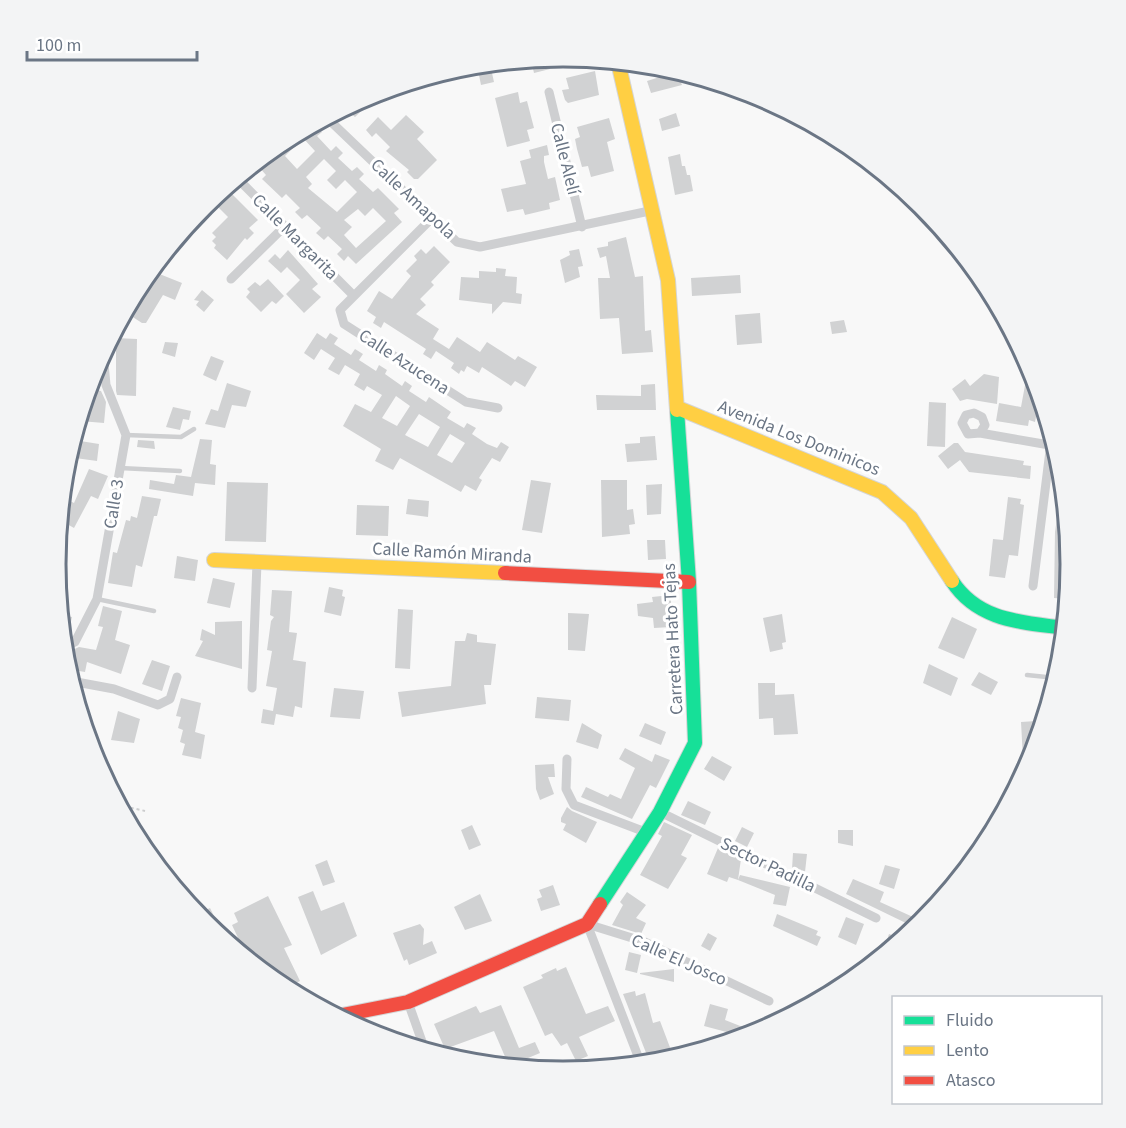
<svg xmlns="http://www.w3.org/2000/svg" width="1126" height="1128" viewBox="0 0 1126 1128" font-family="'Source Sans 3',sans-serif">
  <rect width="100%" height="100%" fill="#f8f8f8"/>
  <path fill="#d1d2d3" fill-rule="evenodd" d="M547,58L550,69L534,73L531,60Z
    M490,64L494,82L481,85L477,65Z
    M667,68L693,76L680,80L682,85L651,93L647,81L663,76L661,69Z
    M595,71L599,95L568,103L565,100L562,90L569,89L566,78Z
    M382,91L355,117L344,108L369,95Z
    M518,92L520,103L527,101L534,128L527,130L530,141L507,147L495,98Z
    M676,113L680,126L662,131L659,119Z
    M406,115L424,132L417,139L437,160L418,179H414L407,172L409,170L386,151L390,147L376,133L372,137L366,130L378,117L391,130Z
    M609,118L615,139L607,142L614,171L591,177L588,166L582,167L577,149L575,139L580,137L577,127Z
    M315,124L322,132L317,136L331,151L336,146L343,153L338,158L352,171L357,167L364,174L359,179L373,192L378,188L399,209L394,213L402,222L356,264L348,256L344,261L337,254L342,249L328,236L324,240L316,233L321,228L307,215L302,219L295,212L300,208L286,194L282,198L262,179L266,175L259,167L287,139ZM303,138L315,151L297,169L285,156ZM324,159L336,171L327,180L336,189L345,180L357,192L337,212L308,188L312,184L306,177ZM373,208L386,221L356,248L344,235L352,227L344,220L358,209L365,216Z
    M547,145L549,155L544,156V162L548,179L555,177L560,200L549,203L550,209L525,215L523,209L507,212L501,189L526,184L520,161L531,158L529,150Z
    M680,154L682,166H685L687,175H690L693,191L675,195L668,157Z
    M228,190L258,220L249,228L254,233L247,240L245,238L227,260L214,248L216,245L212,241L216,237L212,233L228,217L211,200L220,192L223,195Z
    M626,237L635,277L643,276L645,331L651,330L653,352L622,354L619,318L600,319L598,278H610L606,256L600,258L597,248L608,246V242Z
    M434,246L450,262L431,282L434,285L420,299L426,305L416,314L439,329L433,339L449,349L457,337L480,352L487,342L515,360L518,356L537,367L525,387L515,381L511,386L482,367L479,373L467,366L464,372L461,370L459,374L451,368L454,363L436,351L431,359L423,354L426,349L384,322L381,328L373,323L376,317L367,311L379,291L392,299L411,276L406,271L417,260L414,256L421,249L426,254Z
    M579,249L583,266L578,267L580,277L565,283L560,260L570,255L569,251Z
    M288,250L318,284L312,289L321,297L304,313L286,294L300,280L287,267L281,273L268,261L275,254L280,259Z
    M496,268L506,269L505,276L517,277L516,293L522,294L521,304L503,302L492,314V304L459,300L461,277L479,278V271L496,272Z
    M152,271L182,283L175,300L163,295L146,323H142L125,312L135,294L141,298Z
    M740,275L741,293L692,296L691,278Z
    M268,279L284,296L276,304L272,301L261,312L246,297L250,292L247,289L255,282L260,286Z
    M202,290L214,300L204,312L196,305L199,301L194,300Z
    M760,313L762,343L737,345L735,315Z
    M844,320L847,332L832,334L830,322Z
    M317,333L326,339L330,333L338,338L334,344L351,355L355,349L363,354L359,360L376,371L379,365L387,370L385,374L402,386L405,381L412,386L409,391L426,402L429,397L451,412L447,418L464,428L467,423L476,428L472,434L487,444L497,448L501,442L509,447L500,462L492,458L479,478L482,480L476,491L465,485L461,492L400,458L393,470L375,461L381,449L343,426L355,404L371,412L382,395L367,386L364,391L354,385L360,374L345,365L339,375L328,369L335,358L321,349L314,360L304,353ZM396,396L410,406L397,426L382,418ZM419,414L440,427L428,447L405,435ZM450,434L465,443L452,463L437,455Z
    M116,338L137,339L136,396L117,395L116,391Z
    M165,342L178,343L175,357L162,353Z
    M1022,352L1032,370L1040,396L1035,422L1029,420L1028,426L996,421L999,403L1021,407L1028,369L1019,367Z
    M211,356L224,361L216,381L203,375Z
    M984,374L999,377L997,404L967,399L960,401L952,389L965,379L970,386Z
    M227,383L251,391L246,407L232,405L225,428L205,424L211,409L218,411Z
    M655,384L656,410H597L596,395L641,396V385Z
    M89,388L101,391L106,402L104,423L80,421Z
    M929,402L946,403L945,447L927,446Z
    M173,407L191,411L189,420L183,419L180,430L166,427Z
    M655,436L657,460L627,462L625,444L640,443V437Z
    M200,439L212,440L210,464L216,465L215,485L195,483L193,496L149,489L150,480L174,484L176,475L191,477Z
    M74,440L99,444L97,461L68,457Z
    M138,440L154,441L155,449L137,447Z
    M954,443H958L965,452L1024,461L1023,465L1031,466L1030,479L969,472L960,460L948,469L938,456Z
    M89,469L108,476L98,499L91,496L74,528L67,524L60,540H58L62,497L74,503Z
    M531,480L551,483L542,533L522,530Z
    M601,480H627V510L633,509L635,524L629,525L630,534L602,537Z
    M227,482L268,483L266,542L225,541Z
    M662,484L661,514L647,515L646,485Z
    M142,496L161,499L157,516H154L142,567L136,565L132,587L108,583L113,552L117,553L126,520L130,521L131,516L137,518Z
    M1008,497L1021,499L1020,504L1024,505L1018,556L1009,555L1005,578L989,576L993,539L1003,540Z
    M1060,497H1064L1070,564L1067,599L1054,598L1055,532Z
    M408,499L429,501L428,517L406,514Z
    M357,505L389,506L388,536L356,535Z
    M647,540H665L666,559L648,560Z
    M177,556L198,560L195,581L174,578Z
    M213,578L235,583L230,608L207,603Z
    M329,587L343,590L342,596L345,597L341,616L324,612Z
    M272,590L292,591L289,632L297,633L293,660L306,662L302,708L295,706L293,717L276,714L274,725L261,723L263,709L273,711L277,688L266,686L272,651L267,650L271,621L274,617L270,615Z
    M671,595V627L654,628L653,618L638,616L637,604L653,602L652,597Z
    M103,606L122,611L115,640L130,645L121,674L87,662L85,672L67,669L64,654L79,647L96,650L103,627L98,626Z
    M398,609L413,610L410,669L395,668Z
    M568,613L589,614L585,651L568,650Z
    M782,614L786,642L782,643L783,649L770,652L763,618Z
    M61,615L72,617L67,638L63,640Z
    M952,617L977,629L964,659L938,648Z
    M242,621V669L195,656L203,641L200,640L202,629L215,635V622Z
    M467,633L477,635V642L496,644L491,685H484L486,704L402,717L398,692L451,686L455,641H465Z
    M152,660L170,666L162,691L142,684Z
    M929,664L958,678L951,696L923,683Z
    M979,672L998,682L991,695L971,685Z
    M758,683H775V695L794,694L798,734L774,735L773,718L759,719Z
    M334,688L364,691L360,719L330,717Z
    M537,697L571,700L569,721L535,718Z
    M181,698L201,703L195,732L205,735L201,759L182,755L185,744L180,742L183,730L178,728L181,717L176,716Z
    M118,711L140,719L134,743L111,740Z
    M1036,721L1037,729H1041L1032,759H1023L1021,722Z
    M582,723L602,735L598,749L576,742Z
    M645,723L666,732L661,745L639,736Z
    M625,748L652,762L655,754L670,760L656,788L650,785L632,819L581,797L586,787L608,797L610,794L621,799L635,768L619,759Z
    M712,756L732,767L724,781L704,769Z
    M554,764L555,777H548L554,794L540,800L536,789L535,765Z
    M688,801L711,812L705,825L681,815Z
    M567,807L572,811L597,822L586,843L563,830L566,824L561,822V818Z
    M664,822L692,835L681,855L687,858L668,889L640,875L662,836L658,834Z
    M472,825L481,845L469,850L461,830Z
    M742,827L754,833L747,847L735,841Z
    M838,830H853V846L838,843Z
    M718,848L741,859L738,880L729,877L727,882L707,874Z
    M793,853L807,854L805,872L792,869Z
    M327,860L335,882L323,886L315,865Z
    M885,865L900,869L894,889L879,884Z
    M740,875L790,887L786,906L773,904L775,895L738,880Z
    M853,879L884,892L880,902L913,917L910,925L846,894Z
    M553,885L560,905L541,911L537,899L542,897L539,890Z
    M313,891L321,911L344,902L357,936L321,955L298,897Z
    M627,892L646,905L636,918L646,923L641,934L612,925L623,905L620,902Z
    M480,894L492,921L465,930L454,907Z
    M268,896L292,945L284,948L300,981L294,984L300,996L281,986L244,956L246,955L232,925L238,922L234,913Z
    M210,908L216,920L206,925L197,914Z
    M777,914L818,931L816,935L821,937L817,946L773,926Z
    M846,917L864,924L856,945L838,937Z
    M420,924L424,929L423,945L432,941L437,953L409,965L407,959L404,961L393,933Z
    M708,933L717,938L710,951L701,946Z
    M889,934L902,939L894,946L886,943Z
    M629,952L641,955L637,973L625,970Z
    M566,967L586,1014L608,1006L615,1021L579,1037L588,1056L576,1061L567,1043L561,1046L552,1033L545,1036L523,987L543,978L541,975L556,968L557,971Z
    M674,969V982L640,974V973Z
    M635,991L636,996L645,993L653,1023L660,1021L674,1058L650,1063L623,994Z
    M710,1004L728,1009L725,1020L758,1033L732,1041L734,1034L704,1026Z
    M501,1005L519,1048L535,1042L540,1053L509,1066L494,1031L445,1049L434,1024L476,1006L480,1013Z"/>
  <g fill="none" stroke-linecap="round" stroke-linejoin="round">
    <defs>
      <path id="fast" d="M952,581C978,621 1021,622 1064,628
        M600,904L660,812L695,743L689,582L677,410"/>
      <path id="slow" d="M618,62L668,280L677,410
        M678,408L882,492L911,518L952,581
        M214,560L505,573"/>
      <path id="jam" d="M505,573L689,582
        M337,1016L408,1002L587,924L600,904"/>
    </defs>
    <use href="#fast" stroke="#d4d5d6" stroke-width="16"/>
    <use href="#slow" stroke="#d4d5d6" stroke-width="16"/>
    <use href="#jam" stroke="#d4d5d6" stroke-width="16"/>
    <path stroke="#cccdce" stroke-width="2" stroke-dasharray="3 3" stroke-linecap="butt" d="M119,805L145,811"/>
    <path stroke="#cecfd1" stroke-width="4.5" d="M126,435L181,437L194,429
      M120,468L180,471
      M97,599L154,611
      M1027,675L1056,678"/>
    <path stroke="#cecfd1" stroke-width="9" d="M549,92L582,227
      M327,118L457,242L480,247L654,210
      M237,178L354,296
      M431,219L340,310L344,324L466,402L498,408
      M231,279L285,226
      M980,433L985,425L982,417L974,413L966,415L962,423L968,434L980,433L1055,446
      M1033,586L1052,435
      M64,647L75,642L97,599L126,435L106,385L103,353
      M71,681L114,689L158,705L170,699L177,677
      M252,688L257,563
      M567,759L566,789L574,805L648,833
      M660,812L876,918
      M587,924L645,942L769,1001
      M587,924L641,1064
      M408,1002L425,1050"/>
    <use href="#fast" stroke="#16e098" stroke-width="14"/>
    <use href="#slow" stroke="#ffcf43" stroke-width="14"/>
    <use href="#jam" stroke="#f24e42" stroke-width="14"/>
  </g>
  <g text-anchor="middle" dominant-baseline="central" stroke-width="6" stroke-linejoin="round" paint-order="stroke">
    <g font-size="18" fill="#6b7685" stroke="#fff">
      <text transform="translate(565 159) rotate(76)">Calle Alelí</text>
      <text transform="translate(413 199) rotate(43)">Calle Amapola</text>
      <text transform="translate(295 237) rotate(45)">Calle Margarita</text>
      <text transform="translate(404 362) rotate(33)">Calle Azucena</text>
      <text transform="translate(799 438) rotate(22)">Avenida Los Dominicos</text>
      <text transform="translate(114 504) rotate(-81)">Calle 3</text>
      <text transform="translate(452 553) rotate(3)">Calle Ramón Miranda</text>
      <text transform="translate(673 639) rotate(-93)">Carretera Hato Tejas</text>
      <text transform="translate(768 865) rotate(26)">Sector Padilla</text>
      <text transform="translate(679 960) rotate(24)">Calle El Josco</text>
    </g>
  </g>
  <path d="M0 0H1126V1128H0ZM66 564a497 497 0 1 1 994 0a497 497 0 1 1-994 0Z" fill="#f3f4f5" fill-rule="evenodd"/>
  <path fill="none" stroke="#6b7685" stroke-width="3" d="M66 564a497 497 0 1 1 994 0a497 497 0 1 1-994 0Z"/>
  <rect x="892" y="996" width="210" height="108" fill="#ffffff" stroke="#c4c8ce" stroke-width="1.5"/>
  <rect x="904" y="1016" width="30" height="9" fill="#16e098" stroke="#c4c8ce" stroke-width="1.5"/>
  <text x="946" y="1026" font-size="18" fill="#6b7685">Fluido</text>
  <rect x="904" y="1046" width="30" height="9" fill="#ffcf43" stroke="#c4c8ce" stroke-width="1.5"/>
  <text x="946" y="1056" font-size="18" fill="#6b7685">Lento</text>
  <rect x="904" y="1076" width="30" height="9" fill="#f24e42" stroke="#c4c8ce" stroke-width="1.5"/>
  <text x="946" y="1086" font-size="18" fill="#6b7685">Atasco</text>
  <path d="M27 51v9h170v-9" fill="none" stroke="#6b7685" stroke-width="3"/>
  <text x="36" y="51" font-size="18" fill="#6b7685" stroke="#ffffff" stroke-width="4.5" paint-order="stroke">100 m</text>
</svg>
